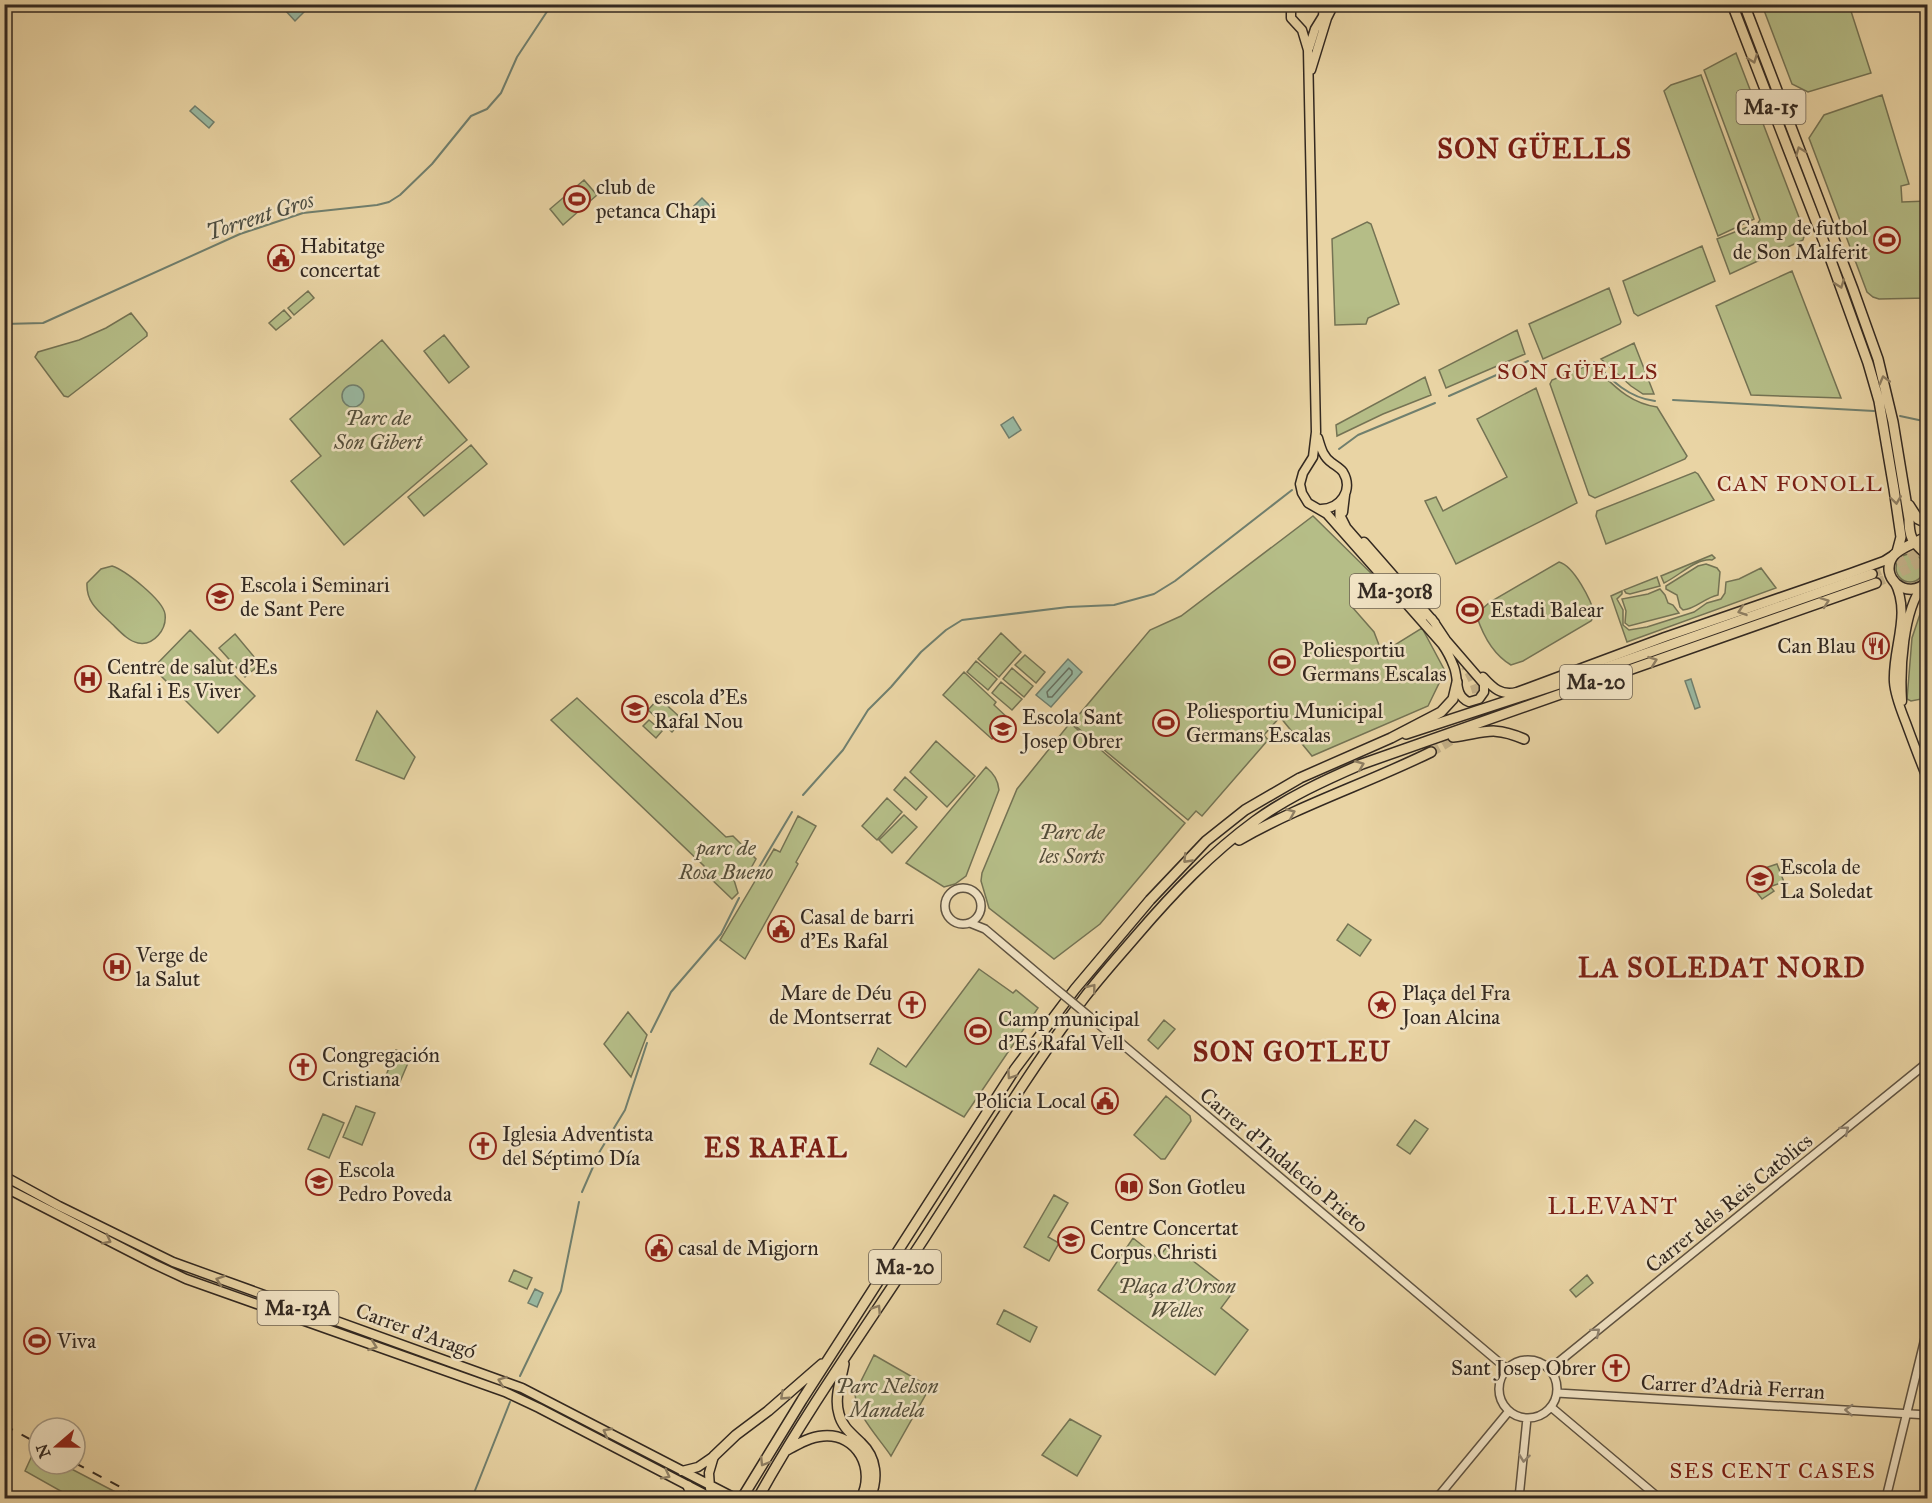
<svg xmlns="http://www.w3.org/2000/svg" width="1932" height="1503" viewBox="0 0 1932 1503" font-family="'IM FELL Great Primer',serif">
  <rect width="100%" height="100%" fill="#e9d4a4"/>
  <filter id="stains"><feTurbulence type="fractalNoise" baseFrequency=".00333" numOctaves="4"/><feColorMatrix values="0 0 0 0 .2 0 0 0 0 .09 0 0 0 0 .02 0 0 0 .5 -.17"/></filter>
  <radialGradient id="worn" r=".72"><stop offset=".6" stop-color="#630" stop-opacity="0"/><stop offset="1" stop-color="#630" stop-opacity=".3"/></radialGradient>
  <path fill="#b5bd87" stroke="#747354" stroke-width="1.5" d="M1762,5H1849L1871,73L1808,92L1792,84Z
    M1736,53L1805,233L1803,240L1730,274L1717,239L1758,223L1760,220L1704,70Z
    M1701,75L1754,219L1718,236L1664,91L1671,85Z
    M1882,95L1909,184L1901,186L1902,202L1927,201V298L1879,299L1873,297L1867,292L1809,138L1824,115Z
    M584,180L597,195L563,225L550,209Z
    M1367,222L1371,224L1399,304L1368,318L1366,324L1335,325L1332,239Z
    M1702,246L1715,281L1638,316L1634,313L1623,281Z
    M1792,271L1841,398L1751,395L1716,306Z
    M1609,288L1621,322L1620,324L1543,359L1529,324Z
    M308,291L314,298L294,315L288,308Z
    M284,310L291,318L276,330L269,323Z
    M131,313L147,333V336L68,397L64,396L35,357L38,352L79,340L106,328Z
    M1517,330L1525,354L1446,388L1439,370Z
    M444,335L469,367L449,383L424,351Z
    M382,340L467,440L344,545L291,481L321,456L290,419Z
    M1634,343L1654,394H1643L1631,386L1601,359Z
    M1591,364C1612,383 1627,403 1657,407L1687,456L1685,459L1595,498L1589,495L1550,384L1552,380Z
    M1425,377L1431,395L1383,414L1337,436L1336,425Z
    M1536,388L1577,503L1456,564L1425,501L1436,497L1443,511L1507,477L1477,419Z
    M471,445L487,464L424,516L408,497Z
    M1695,472L1698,474L1714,500L1606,544L1596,516L1597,511Z
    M1313,516L1375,577L1353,608L1374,632L1382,653L1422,628L1445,671L1428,706L1312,756L1280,717L1264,735L1268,740L1202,816L1196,811L1188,820L1072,723L1150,630L1181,616Z
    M1896 568a14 14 0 1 1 28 0a14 14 0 1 1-28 0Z
    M1712,555L1715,558L1712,560C1696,558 1679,576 1664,583L1661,576Z
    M1559,562C1574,566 1591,600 1595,615L1591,621L1523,661L1511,665C1494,655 1483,635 1477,617L1481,610L1490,602Z
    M1706,564L1717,568L1720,572L1718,595C1704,598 1696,609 1683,610L1680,607L1677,595L1666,589V586L1698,566Z
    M112,566C125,570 163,600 165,614C167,629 154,646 138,643C127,641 117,628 109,621C97,610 86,601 87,583L101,569Z
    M1761,568L1776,588L1627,642L1611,596L1622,591V594L1617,599L1623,610V625L1629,630L1647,627L1694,612L1707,603L1721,599L1725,593L1726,582L1739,579Z
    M1657,577L1660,586L1630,594L1626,593L1624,590Z
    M1660,589L1665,595L1668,603L1673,605L1679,613L1629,626L1625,623L1626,611L1622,599L1648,594Z
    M1927,598V698L1911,701L1907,699L1912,638L1924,602Z
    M190,630L255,696L218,733L153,668Z
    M1001,633L1021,652L999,677L978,659Z
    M235,634L260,664L245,677L219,648Z
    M1025,655L1045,672L1036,683L1015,665Z
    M976,661L997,679L988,690L967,672Z
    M1012,668L1033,686L1024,697L1003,679Z
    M964,672L996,702L994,705L1010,720L992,739L943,695Z
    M1001,682L1022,699L1012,710L992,693Z
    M577,698L726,837L733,836L756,859L746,877L734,880L738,893L732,899L706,874L704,866L551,720Z
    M659,698L683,720L672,732L648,710Z
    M377,711L415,757L404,779L356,760Z
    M649,720L662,731L656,738L643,726Z
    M1070,723L1185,823L1100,924L1054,959L989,908L981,881L982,873L1017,789Z
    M936,741L975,776L947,807L910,772Z
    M986,767C994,774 998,780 999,790L966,876L955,884L944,887L906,863Z
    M905,777L927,797L916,810L894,790Z
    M887,798L902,812L877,840L862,826Z
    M904,815L917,827L892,853L879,840Z
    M798,816L816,826L796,862L798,864L745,959L720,940L774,849L780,852Z
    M1777,864L1784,882L1772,886L1765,868Z
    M1758,872L1774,891L1762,899L1747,880Z
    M1348,924L1371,940L1360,956L1337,940Z
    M979,969L1013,993L1016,990L1038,1008L964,1117L870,1064L878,1048L906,1067Z
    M628,1012L647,1035L631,1077L604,1044Z
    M1164,1020L1175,1029L1158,1049L1148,1040Z
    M396,1050L411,1056L399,1084L385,1078Z
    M1166,1096L1190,1116L1191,1121L1165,1159H1161L1134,1135Z
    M356,1106L375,1113L362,1145L343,1137Z
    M323,1114L344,1123L329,1158L308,1149Z
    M1415,1120L1428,1129L1410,1154L1397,1145Z
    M1054,1195L1068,1203L1048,1237L1059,1243L1049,1261L1024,1247Z
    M1133,1238L1158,1258L1170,1243L1233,1292L1221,1308L1248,1330L1215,1375L1098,1290Z
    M514,1270L532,1278L527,1289L509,1281Z
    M1587,1275L1593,1283L1576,1297L1570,1290Z
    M1004,1310L1037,1327L1030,1342L997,1324Z
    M874,1355L930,1387L891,1456C880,1439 855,1414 855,1393Z
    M1070,1419L1101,1436L1077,1476L1042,1455Z
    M35,1449L39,1451V1464H62L127,1498H73L25,1471Z"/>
  <path fill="#99b9a2" stroke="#707f6e" stroke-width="1.5" d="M299,4L305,11L295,21L285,10L291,5Z
    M195,106L214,122L209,128L190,111Z
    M702,198L716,212L703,224L692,212L694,206Z
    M342 396a11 11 0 1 1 22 0a11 11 0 1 1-22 0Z
    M1013,417L1021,430L1009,438L1001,425Z
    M1068,659L1082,672L1051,707L1036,695Z
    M1691,679L1700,707L1695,709L1685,681Z
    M535,1289L543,1293L537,1307L528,1303Z"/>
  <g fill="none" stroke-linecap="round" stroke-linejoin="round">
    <path stroke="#667162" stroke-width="1.5" d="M1069,668L1072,671V674L1052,697H1048L1047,692Z"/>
    <path stroke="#707f6e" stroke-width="2" d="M4,324L43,323L240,234L303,213L377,205L389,202L400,195L432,164L471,116L487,109L501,93L517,57L552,4
      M1594,362C1612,381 1629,398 1655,401
      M1449,396L1528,361
      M1673,400L1874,411
      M1900,416L1928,422
      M1339,449L1358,435L1435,403
      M803,795L843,750L868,710L891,687L921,652L946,630L962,620L1068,607L1114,605L1154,594L1175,581L1292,490
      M755,874L792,812
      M651,1032L671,992L721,934L739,898
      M582,1192L600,1151L625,1110L647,1043
      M520,1376L561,1291L579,1202
      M472,1498L510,1402"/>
    <path stroke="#c5b28a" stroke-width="9" stroke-dasharray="9 4.5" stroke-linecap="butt" d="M1872,574L1905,560L1928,547
      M1876,583L1908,569L1928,558
      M1423,616L1439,635
      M1431,752C1471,732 1493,710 1465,666"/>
    <defs>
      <path id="minor" d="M945 906a18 18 0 1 1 36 0a18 18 0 1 1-36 0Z
        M970,923L985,929L1049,983
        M1096,1022L1507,1369
        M1499 1389a29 29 0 1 1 58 0a29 29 0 1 1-58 0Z
        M1550,1369L1928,1062
        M1557,1393L1928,1415
        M1551,1407L1659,1498
        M1437,1498L1509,1411
        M1519,1498L1527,1418
        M1886,1498L1928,1326"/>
      <path id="major" d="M1291,4V18L1302,30L1308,50L1316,432L1313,457L1303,473L1300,484L1302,493L1308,503L1327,514L1442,644C1447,651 1451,659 1454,667C1459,680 1454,696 1469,702L1479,699L1484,692V684L1446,640L1432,619
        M1309,48L1315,29L1323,16L1324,4
        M1311,70L1327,18L1334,4
        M1318,438C1321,448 1323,457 1332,463C1336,466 1340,468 1343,472C1354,490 1340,509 1321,509
        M1343,512L1345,495
        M1364,542L1435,623
        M1894,581C1912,614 1892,648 1894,682C1895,696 1901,710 1906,723C1913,742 1920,761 1928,780
        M1483,677C1493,688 1501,696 1517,692L1665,637L1851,573L1884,561L1895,554
        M1902,701C1900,669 1903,611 1923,585
        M4,1176L59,1206L173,1262L522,1388L735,1498
        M4,1187L154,1264L186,1279L505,1392L539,1408L712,1498
        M682,1471L698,1467L714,1456
        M710,1488L709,1473L714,1456"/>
      <path id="highway" d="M1732,4L1829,255L1868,363L1879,401L1894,489L1901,537L1897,552
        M1744,4L1853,289L1878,359L1893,422L1909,519C1909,541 1914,542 1928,556
        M1340,503V516L1346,528L1423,616
        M1909,505L1918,519L1928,524
        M1928,536C1919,541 1900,548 1894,555C1877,576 1907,603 1928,581
        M1585,692L1605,686
        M1406,734L1562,683L1872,574
        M1453,737C1484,733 1492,725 1524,739
        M1239,840C1300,805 1368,783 1431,752
        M844,1364C841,1380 834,1398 839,1414C842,1427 852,1434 861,1443C877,1458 878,1479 870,1498
        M787,1450C798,1444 810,1437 823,1436C858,1433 876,1470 861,1498
        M714,1456L736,1435L768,1411L822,1364
        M688,1486L693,1498
        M708,1498L709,1497
        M742,1498L802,1400L1015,1069L1075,989L1150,900L1206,841L1245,810L1300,778L1391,738L1441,712L1453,699L1457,682
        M758,1498C808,1408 869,1323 925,1237C977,1157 1026,1075 1084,998C1100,977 1119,956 1137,935C1173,893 1210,854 1255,821C1288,797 1325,780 1362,764L1876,583"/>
    </defs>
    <use href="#minor" stroke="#605442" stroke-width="10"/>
    <use href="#major" stroke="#332921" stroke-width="11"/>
    <use href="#highway" stroke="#332921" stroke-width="12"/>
    <use href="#minor" stroke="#f1e3c4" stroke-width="7"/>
    <use href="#major" stroke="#e9d4a4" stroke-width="8"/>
    <use href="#highway" stroke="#e9d4a4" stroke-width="9"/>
    <path stroke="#332921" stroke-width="2" stroke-dasharray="10 10" stroke-linecap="butt" d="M4,1425L39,1444
      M75,1463L141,1498"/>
    <defs>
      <path id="minor-bridge" d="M1049,983L1096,1022"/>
    </defs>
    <use href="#minor-bridge" stroke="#605442" stroke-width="10" stroke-linecap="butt"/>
    <use href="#minor-bridge" stroke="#f1e3c4" stroke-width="7"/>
  </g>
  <defs><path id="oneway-chevron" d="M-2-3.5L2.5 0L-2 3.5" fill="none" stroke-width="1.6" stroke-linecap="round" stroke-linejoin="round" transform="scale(1.5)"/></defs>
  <g stroke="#8e7e62">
    <use href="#oneway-chevron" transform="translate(1753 59) rotate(69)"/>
    <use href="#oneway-chevron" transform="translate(1800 151) rotate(-111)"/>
    <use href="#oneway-chevron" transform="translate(1840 284) rotate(70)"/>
    <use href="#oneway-chevron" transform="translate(1884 380) rotate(-105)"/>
    <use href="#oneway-chevron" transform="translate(1896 500) rotate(82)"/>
    <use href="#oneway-chevron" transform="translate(1825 602) rotate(-20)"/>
    <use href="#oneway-chevron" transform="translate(1742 611) rotate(161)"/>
    <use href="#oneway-chevron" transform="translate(1653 661) rotate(-20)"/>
    <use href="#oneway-chevron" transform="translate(1360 765) rotate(-22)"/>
    <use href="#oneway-chevron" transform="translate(1291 813) rotate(-23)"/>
    <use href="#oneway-chevron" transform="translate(1187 859) rotate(134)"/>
    <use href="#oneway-chevron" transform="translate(1092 988) rotate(-51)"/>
    <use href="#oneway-chevron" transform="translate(1011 1075) rotate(124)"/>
    <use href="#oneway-chevron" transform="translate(107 1240) rotate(27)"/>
    <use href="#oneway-chevron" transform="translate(220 1280) rotate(-161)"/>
    <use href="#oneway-chevron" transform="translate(877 1309) rotate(-57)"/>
    <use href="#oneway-chevron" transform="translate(373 1346) rotate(20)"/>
    <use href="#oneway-chevron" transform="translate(502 1381) rotate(-160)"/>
    <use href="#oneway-chevron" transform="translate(784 1396) rotate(137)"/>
    <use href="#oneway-chevron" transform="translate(607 1432) rotate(-152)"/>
    <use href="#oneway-chevron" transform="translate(764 1462) rotate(122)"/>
    <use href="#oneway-chevron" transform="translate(666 1475) rotate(27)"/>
  </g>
  <g stroke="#928672">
    <use href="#oneway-chevron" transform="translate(1845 1130) rotate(-40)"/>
    <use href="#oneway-chevron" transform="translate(1596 1332) rotate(-40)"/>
    <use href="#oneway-chevron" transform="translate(1849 1410) rotate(-177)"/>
    <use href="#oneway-chevron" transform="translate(1524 1458) rotate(97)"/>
  </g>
  <defs>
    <symbol id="stadium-ring" viewBox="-11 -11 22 22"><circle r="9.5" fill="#f1e3c4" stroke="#8f2418" stroke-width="1.5"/><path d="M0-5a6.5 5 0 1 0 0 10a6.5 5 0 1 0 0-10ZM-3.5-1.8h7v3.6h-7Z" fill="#8f2418"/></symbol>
    <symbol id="civic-ring" viewBox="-11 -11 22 22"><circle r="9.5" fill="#f1e3c4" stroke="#8f2418" stroke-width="1.5"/><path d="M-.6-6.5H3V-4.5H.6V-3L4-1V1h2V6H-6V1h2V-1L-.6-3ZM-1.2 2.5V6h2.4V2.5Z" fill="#8f2418"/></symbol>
    <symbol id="school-ring" viewBox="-11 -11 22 22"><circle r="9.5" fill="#f1e3c4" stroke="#8f2418" stroke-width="1.5"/><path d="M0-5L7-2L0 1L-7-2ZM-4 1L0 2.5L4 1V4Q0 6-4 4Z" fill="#8f2418"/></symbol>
    <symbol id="restaurant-ring" viewBox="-11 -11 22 22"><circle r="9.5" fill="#f1e3c4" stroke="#8f2418" stroke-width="1.5"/><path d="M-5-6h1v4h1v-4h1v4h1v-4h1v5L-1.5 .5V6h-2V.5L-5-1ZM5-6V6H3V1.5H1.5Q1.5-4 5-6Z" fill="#8f2418"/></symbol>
    <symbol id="hospital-ring" viewBox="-11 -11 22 22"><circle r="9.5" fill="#f1e3c4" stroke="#8f2418" stroke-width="1.5"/><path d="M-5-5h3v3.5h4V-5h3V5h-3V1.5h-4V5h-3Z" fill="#8f2418"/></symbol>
    <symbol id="church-ring" viewBox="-11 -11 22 22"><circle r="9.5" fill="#f1e3c4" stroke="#8f2418" stroke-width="1.5"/><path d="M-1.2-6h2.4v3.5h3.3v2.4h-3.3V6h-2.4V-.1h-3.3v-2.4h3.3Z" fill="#8f2418"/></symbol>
    <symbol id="sight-ring" viewBox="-11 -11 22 22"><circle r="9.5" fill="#f1e3c4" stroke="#8f2418" stroke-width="1.5"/><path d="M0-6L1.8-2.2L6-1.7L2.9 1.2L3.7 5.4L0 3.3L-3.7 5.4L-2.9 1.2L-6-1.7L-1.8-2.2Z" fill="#8f2418"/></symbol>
    <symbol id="library-ring" viewBox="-11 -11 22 22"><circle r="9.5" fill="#f1e3c4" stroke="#8f2418" stroke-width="1.5"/><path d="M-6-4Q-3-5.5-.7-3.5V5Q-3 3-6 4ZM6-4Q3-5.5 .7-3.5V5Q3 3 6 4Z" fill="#8f2418"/></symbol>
  </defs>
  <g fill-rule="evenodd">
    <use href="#stadium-ring" x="562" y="184" width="30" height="30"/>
    <use href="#stadium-ring" x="1872" y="225" width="30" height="30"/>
    <use href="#civic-ring" x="266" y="243" width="30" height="30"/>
    <use href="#school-ring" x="205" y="582" width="30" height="30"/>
    <use href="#stadium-ring" x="1455" y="595" width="30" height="30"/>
    <use href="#restaurant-ring" x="1861" y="631" width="30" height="30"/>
    <use href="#stadium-ring" x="1267" y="647" width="30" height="30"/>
    <use href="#hospital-ring" x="73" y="664" width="30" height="30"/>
    <use href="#school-ring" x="620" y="694" width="30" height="30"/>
    <use href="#stadium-ring" x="1151" y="708" width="30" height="30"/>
    <use href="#school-ring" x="988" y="714" width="30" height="30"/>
    <use href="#school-ring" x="1745" y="864" width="30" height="30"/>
    <use href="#civic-ring" x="766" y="914" width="30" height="30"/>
    <use href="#hospital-ring" x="102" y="952" width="30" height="30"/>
    <use href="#church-ring" x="897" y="990" width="30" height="30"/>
    <use href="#sight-ring" x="1367" y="990" width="30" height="30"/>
    <use href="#stadium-ring" x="963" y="1016" width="30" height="30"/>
    <use href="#church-ring" x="288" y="1052" width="30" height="30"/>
    <use href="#civic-ring" x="1090" y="1086" width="30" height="30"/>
    <use href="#church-ring" x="468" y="1131" width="30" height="30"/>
    <use href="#school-ring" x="304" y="1167" width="30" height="30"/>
    <use href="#library-ring" x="1114" y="1172" width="30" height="30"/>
    <use href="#school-ring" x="1056" y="1225" width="30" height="30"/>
    <use href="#civic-ring" x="644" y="1233" width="30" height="30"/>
    <use href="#stadium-ring" x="22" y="1326" width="30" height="30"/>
    <use href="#church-ring" x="1601" y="1353" width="30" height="30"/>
  </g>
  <g text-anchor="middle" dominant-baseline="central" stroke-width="5" stroke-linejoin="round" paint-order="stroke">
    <g fill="#f1e3c4" stroke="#6c6152" stroke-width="1.5">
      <rect x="1736.5" y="90" width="69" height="34" rx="4.5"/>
      <rect x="1350" y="574" width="90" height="34" rx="4.5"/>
      <rect x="1560" y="665" width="72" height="34" rx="4.5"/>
      <rect x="869" y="1250" width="72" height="34" rx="4.5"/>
      <rect x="257.5" y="1291" width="81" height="34" rx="4.5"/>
    </g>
    <g font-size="20" font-weight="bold" fill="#332921">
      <text x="1771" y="107">Ma-15</text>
      <text x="1395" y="591">Ma-3018</text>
      <text x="1596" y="682">Ma-20</text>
      <text x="905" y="1267">Ma-20</text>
      <text x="298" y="1308">Ma-13A</text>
    </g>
    <g font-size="21" fill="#332921" stroke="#f1e3c4" text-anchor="start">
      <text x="596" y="187">club de<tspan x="596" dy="24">petanca Chapi</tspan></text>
      <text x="1868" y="228" text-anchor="end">Camp de futbol<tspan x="1868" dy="24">de Son Malferit</tspan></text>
      <text x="300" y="246">Habitatge<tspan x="300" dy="24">concertat</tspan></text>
      <text x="240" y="585">Escola i Seminari<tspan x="240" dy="24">de Sant Pere</tspan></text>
      <text x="1490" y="610">Estadi Balear</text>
      <text x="1856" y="646" text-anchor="end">Can Blau</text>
      <text x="1302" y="650">Poliesportiu<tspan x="1302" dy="24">Germans Escalas</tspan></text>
      <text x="107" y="667">Centre de salut d'Es<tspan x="107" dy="24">Rafal i Es Viver</tspan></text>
      <text x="654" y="697">escola d'Es<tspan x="654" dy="24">Rafal Nou</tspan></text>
      <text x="1186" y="711">Poliesportiu Municipal<tspan x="1186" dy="24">Germans Escalas</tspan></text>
      <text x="1022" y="717">Escola Sant<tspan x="1022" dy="24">Josep Obrer</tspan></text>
      <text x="1780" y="867">Escola de<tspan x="1780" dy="24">La Soledat</tspan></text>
      <text x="800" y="917">Casal de barri<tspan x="800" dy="24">d'Es Rafal</tspan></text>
      <text x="136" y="955">Verge de<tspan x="136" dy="24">la Salut</tspan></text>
      <text x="892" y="993" text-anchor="end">Mare de Déu<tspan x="892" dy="24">de Montserrat</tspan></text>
      <text x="1402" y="993">Plaça del Fra<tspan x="1402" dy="24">Joan Alcina</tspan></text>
      <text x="998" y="1019">Camp municipal<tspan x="998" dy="24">d'Es Rafal Vell</tspan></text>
      <text x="322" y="1055">Congregación<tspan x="322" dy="24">Cristiana</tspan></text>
      <text x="1086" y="1101" text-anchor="end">Policia Local</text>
      <text x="502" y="1134">Iglesia Adventista<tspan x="502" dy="24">del Séptimo Día</tspan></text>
      <text x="338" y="1170">Escola<tspan x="338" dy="24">Pedro Poveda</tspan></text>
      <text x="1148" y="1187">Son Gotleu</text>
      <text x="1090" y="1228">Centre Concertat<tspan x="1090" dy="24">Corpus Christi</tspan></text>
      <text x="678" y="1248">casal de Migjorn</text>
      <text x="57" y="1341">Viva</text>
      <text x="1596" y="1368" text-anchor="end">Sant Josep Obrer</text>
    </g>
    <g font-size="21" font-style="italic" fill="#544e3a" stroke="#f1e3c4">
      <text x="378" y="418">Parc de<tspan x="378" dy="24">Son Gibert</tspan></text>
      <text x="1072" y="832">Parc de<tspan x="1072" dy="24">les Sorts</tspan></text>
      <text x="726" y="848">parc de<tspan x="726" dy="24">Rosa Bueno</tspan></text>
      <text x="1177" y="1286">Plaça d'Orson<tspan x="1177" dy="24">Welles</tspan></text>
      <text x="887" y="1386">Parc Nelson<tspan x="887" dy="24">Mandela</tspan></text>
    </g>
    <g font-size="21" fill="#332921" stroke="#f1e3c4">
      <text transform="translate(1284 1160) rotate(40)">Carrer d'Indalecio Prieto</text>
      <text transform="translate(1729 1203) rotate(-39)">Carrer dels Reis Catòlics</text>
      <text transform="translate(416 1331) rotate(20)">Carrer d'Aragó</text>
      <text transform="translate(1733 1387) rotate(3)">Carrer d'Adrià Ferran</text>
    </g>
    <g font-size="22" font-style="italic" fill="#4c4d41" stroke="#f1e3c4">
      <text transform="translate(260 216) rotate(-18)">Torrent Gros</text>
    </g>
    <g font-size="22" letter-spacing="1.5" fill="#7a1f14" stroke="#f1e3c4">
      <text x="1578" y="371">SON GÜELLS</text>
      <text x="1800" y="483">CAN FONOLL</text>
      <text x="1773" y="1470">SES CENT CASES</text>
    </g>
    <g font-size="24" letter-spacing="1.5" fill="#7a1f14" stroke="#f1e3c4">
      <text x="1613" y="1206">LLEVANT</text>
    </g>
    <g font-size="27" font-weight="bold" letter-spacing="1.5" fill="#7a1f14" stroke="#f1e3c4">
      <text x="1535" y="148">SON GÜELLS</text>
      <text x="1722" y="967">LA SOLEDAT NORD</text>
      <text x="1292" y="1051">SON GOTLEU</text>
      <text x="776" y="1147">ES RAFAL</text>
    </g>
  </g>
  <rect width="1932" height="1503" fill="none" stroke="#e9d4a4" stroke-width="24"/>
  <rect x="6" y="6" width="1920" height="1491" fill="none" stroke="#332921" stroke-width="3"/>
  <rect x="12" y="12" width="1908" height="1479" fill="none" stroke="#332921" stroke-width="1.5"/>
  <g transform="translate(57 1446) rotate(250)"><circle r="28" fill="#f1e3c4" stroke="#a59983" stroke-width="1.5"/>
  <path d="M0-4.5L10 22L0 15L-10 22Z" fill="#8f2418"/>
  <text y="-9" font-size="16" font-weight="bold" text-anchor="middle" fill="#332921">N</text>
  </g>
  <rect width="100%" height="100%" filter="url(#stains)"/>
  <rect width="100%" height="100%" fill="url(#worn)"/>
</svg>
